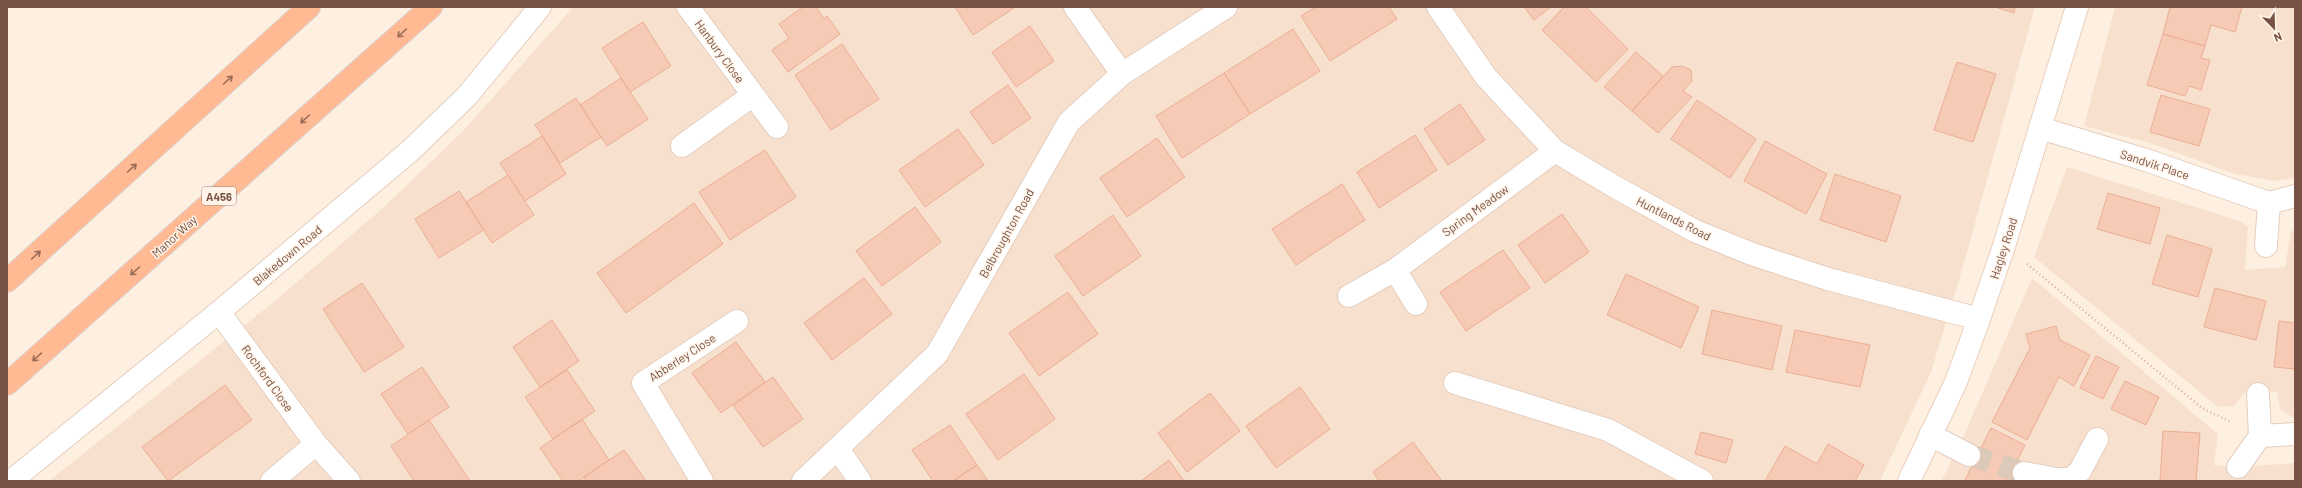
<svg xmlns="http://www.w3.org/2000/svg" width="2302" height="488" viewBox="0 0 2302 488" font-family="Barlow,sans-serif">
  <rect width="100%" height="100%" fill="#fef0e0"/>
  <path fill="#f7e1ce" d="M573,7H2035L1962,270L1931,372L1880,481H49L276,300L385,206L463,131Z
    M2115,7H2295V178L2275,181L2235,174L2150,143L2084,126Z
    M2067,167L2240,221L2248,227L2245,270L2285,267L2291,232L2295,228V419L2280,409L2277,392L2247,390L2234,406L2218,407L2034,257Z
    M2032,278L2218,434L2214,465L2238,467L2295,463V481H1941L1958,449Z"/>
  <path fill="#f6cab5" stroke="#ebae94" d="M803,7H816L824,19L827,16L840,34L788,72L772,50L789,38L779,24Z
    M955,7H1014V8L973,35Z
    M1315,7H1389L1397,19L1330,61L1301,16Z
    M1524,7H1551L1534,20Z
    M1564,7H1586L1628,49L1596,82L1542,30Z
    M1995,7H2015L2014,13Z
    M2170,7H2242L2235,32L2211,25L2205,46L2163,34Z
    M643,22L671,66L630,92L602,48Z
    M1030,26L1054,61L1016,87L992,52Z
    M1293,29L1320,71L1250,114L1224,73Z
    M2163,34L2205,46L2201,58L2210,60L2201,90L2189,86L2185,96L2147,85Z
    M842,44L879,99L831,130L795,75Z
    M1636,52L1663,76L1632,111L1604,87Z
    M1957,62L1996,74L1973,142L1934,130Z
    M1682,66L1691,70L1692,81L1683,91L1692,97L1658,133L1632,111L1672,67Z
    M1224,73L1250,114L1182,158L1156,116Z
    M621,78L648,119L607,146L580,105Z
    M1008,85L1031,118L993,144L970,112Z
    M2161,95L2210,109L2199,146L2150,132Z
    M576,98L601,137L560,163L535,125Z
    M1697,100L1756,139L1730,178L1671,139Z
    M1460,104L1485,140L1448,165L1424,129Z
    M958,129L984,165L925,207L899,170Z
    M1415,135L1437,170L1379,208L1357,172Z
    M542,136L566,174L525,201L500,163Z
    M1157,138L1185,177L1127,217L1100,178Z
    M1765,141L1827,174L1806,214L1744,181Z
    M765,150L796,197L730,240L699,192Z
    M1835,174L1901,196L1886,242L1820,220Z
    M508,175L534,215L492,243L466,202Z
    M1342,184L1365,220L1296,265L1272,229Z
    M459,191L484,230L439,258L415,219Z
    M2108,193L2160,208L2150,244L2097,229Z
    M694,203L723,244L626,313L597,273Z
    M915,207L941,242L882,286L856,251Z
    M1562,214L1589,252L1545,283L1518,245Z
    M1113,215L1141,256L1083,296L1055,256Z
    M2167,235L2212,249L2198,297L2152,284Z
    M1503,250L1530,288L1466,331L1440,292Z
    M1626,274L1699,307L1681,348L1607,315Z
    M864,278L892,314L832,360L804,323Z
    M362,283L404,347L364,372L323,309Z
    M2215,288L2266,301L2256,340L2204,327Z
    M1068,292L1098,334L1039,376L1009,333Z
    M1712,310L1782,326L1772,370L1702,354Z
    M552,320L579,361L540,387L513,347Z
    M2279,321L2295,323V369L2274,367Z
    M2056,326L2060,340L2090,355L2074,386L2059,377L2027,440L1992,422L2030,348L2026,334Z
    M1795,330L1870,345L1860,387L1786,372Z
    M736,342L765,382L721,413L692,373Z
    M2096,356L2119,367L2103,399L2080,388Z
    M422,367L449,407L408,434L381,394Z
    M567,370L595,411L553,439L525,397Z
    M1024,374L1055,419L998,460L966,414Z
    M773,377L803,419L763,447L733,405Z
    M2125,381L2159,397L2146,425L2111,409Z
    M225,385L252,420L168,481L142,447Z
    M1300,387L1330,429L1276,468L1246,426Z
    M1210,393L1240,431L1187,472L1158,433Z
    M582,419L609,460L579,481H563L540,448Z
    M429,420L470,481H414L391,446Z
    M950,425L977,465L953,481H933L912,450Z
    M1991,428L2025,445L2007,481H1968L1965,480Z
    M2163,431L2200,433L2196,481H2160Z
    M1701,432L1733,440L1726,463L1695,454Z
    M1413,442L1442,481H1379L1373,472Z
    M1828,444L1864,465L1855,481H1765L1785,446L1817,464Z
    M624,450L646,481H586L584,477Z
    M1169,460L1184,481H1141Z
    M977,465L988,481H953Z"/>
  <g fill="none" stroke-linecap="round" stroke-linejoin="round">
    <path stroke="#dcc9b9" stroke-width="22" stroke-dasharray="22 11" stroke-linecap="butt" d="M1969,455L2024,473"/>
    <defs>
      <path id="minor" d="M688,7L777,127
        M1075,7L1122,74
        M1438,7L1486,77L1555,151L1617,188L1695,231L1752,254L1828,279L1979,319
        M2040,128L2146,160L2269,203L2295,196
        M682,146L753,95
        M2266,246L2269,203
        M1395,270L1416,304
        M1349,296L1395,270L1555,151
        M219,312L316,444L349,481
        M1455,383L1608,430L1702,481
        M1930,435L1969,455
        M2260,436L2295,434
        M838,449L860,481
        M2238,467L2260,436L2258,394
        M2024,473L2056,479H2071L2080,471L2097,439
        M11,481L219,312L410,151L467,96L540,7
        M272,481L316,444
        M702,481L643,383L737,321
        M803,481L937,354L1069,122L1122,74L1226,7"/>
      <path id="secondary" d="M1909,481L1956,382L1979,319L2004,246L2077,7"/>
      <path id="trunk" d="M7,281L309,7
        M7,384L431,7"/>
    </defs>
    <use href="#minor" stroke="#e5cdbe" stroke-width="24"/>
    <use href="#secondary" stroke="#ebcebb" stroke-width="24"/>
    <use href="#trunk" stroke="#dcd2cf" stroke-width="24"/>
    <path stroke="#dbad98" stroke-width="2.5" stroke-dasharray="1 3" stroke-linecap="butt" d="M2027,264L2202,408L2231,422"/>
    <use href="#minor" stroke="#fff" stroke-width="22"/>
    <use href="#secondary" stroke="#fff" stroke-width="22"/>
    <use href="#trunk" stroke="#ffba94" stroke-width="22"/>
  </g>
  <defs><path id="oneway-shaft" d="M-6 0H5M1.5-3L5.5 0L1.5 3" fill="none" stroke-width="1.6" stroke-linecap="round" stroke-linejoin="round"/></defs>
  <g stroke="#9a6d59">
    <use href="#oneway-shaft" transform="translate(402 33) rotate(138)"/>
    <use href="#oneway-shaft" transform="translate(228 80) rotate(-42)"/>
    <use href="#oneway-shaft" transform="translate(305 119) rotate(138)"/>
    <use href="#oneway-shaft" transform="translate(132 168) rotate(-42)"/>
    <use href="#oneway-shaft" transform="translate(36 255) rotate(-42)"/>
    <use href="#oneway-shaft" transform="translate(135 271) rotate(138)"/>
    <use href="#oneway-shaft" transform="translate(37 357) rotate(138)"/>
  </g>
  <g text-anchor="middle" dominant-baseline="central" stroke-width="3" stroke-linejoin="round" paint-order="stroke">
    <rect fill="#fff4e9" stroke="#a08376" stroke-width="1" x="202" y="187" width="34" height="18" rx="3"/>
    <g font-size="11" font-weight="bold" fill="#785345">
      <text x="219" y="196">A456</text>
    </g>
    <g font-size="12" fill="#785345" stroke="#fff4e9">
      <text transform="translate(720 51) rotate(54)">Hanbury Close</text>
      <text transform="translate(2155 164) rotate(18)">Sandvik Place</text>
      <text transform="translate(1475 210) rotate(-36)">Spring Meadow</text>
      <text transform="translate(1674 218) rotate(27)">Huntlands Road</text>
      <text transform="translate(1006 233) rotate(-61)">Belbroughton Road</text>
      <text transform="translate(174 236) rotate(-42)">Manor Way</text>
      <text transform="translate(2003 248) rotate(-72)">Hagley Road</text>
      <text transform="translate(287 255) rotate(-40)">Blakedown Road</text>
      <text transform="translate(682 357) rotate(-33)">Abberley Close</text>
      <text transform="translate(268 378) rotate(54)">Rochford Close</text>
    </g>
  </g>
  <rect width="2302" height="488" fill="none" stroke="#785345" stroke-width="16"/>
  <g transform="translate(2274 28) rotate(157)" stroke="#fff4e9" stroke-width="3" paint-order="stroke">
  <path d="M0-3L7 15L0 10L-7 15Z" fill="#785345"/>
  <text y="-6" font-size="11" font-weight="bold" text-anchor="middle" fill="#785345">N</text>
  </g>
</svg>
